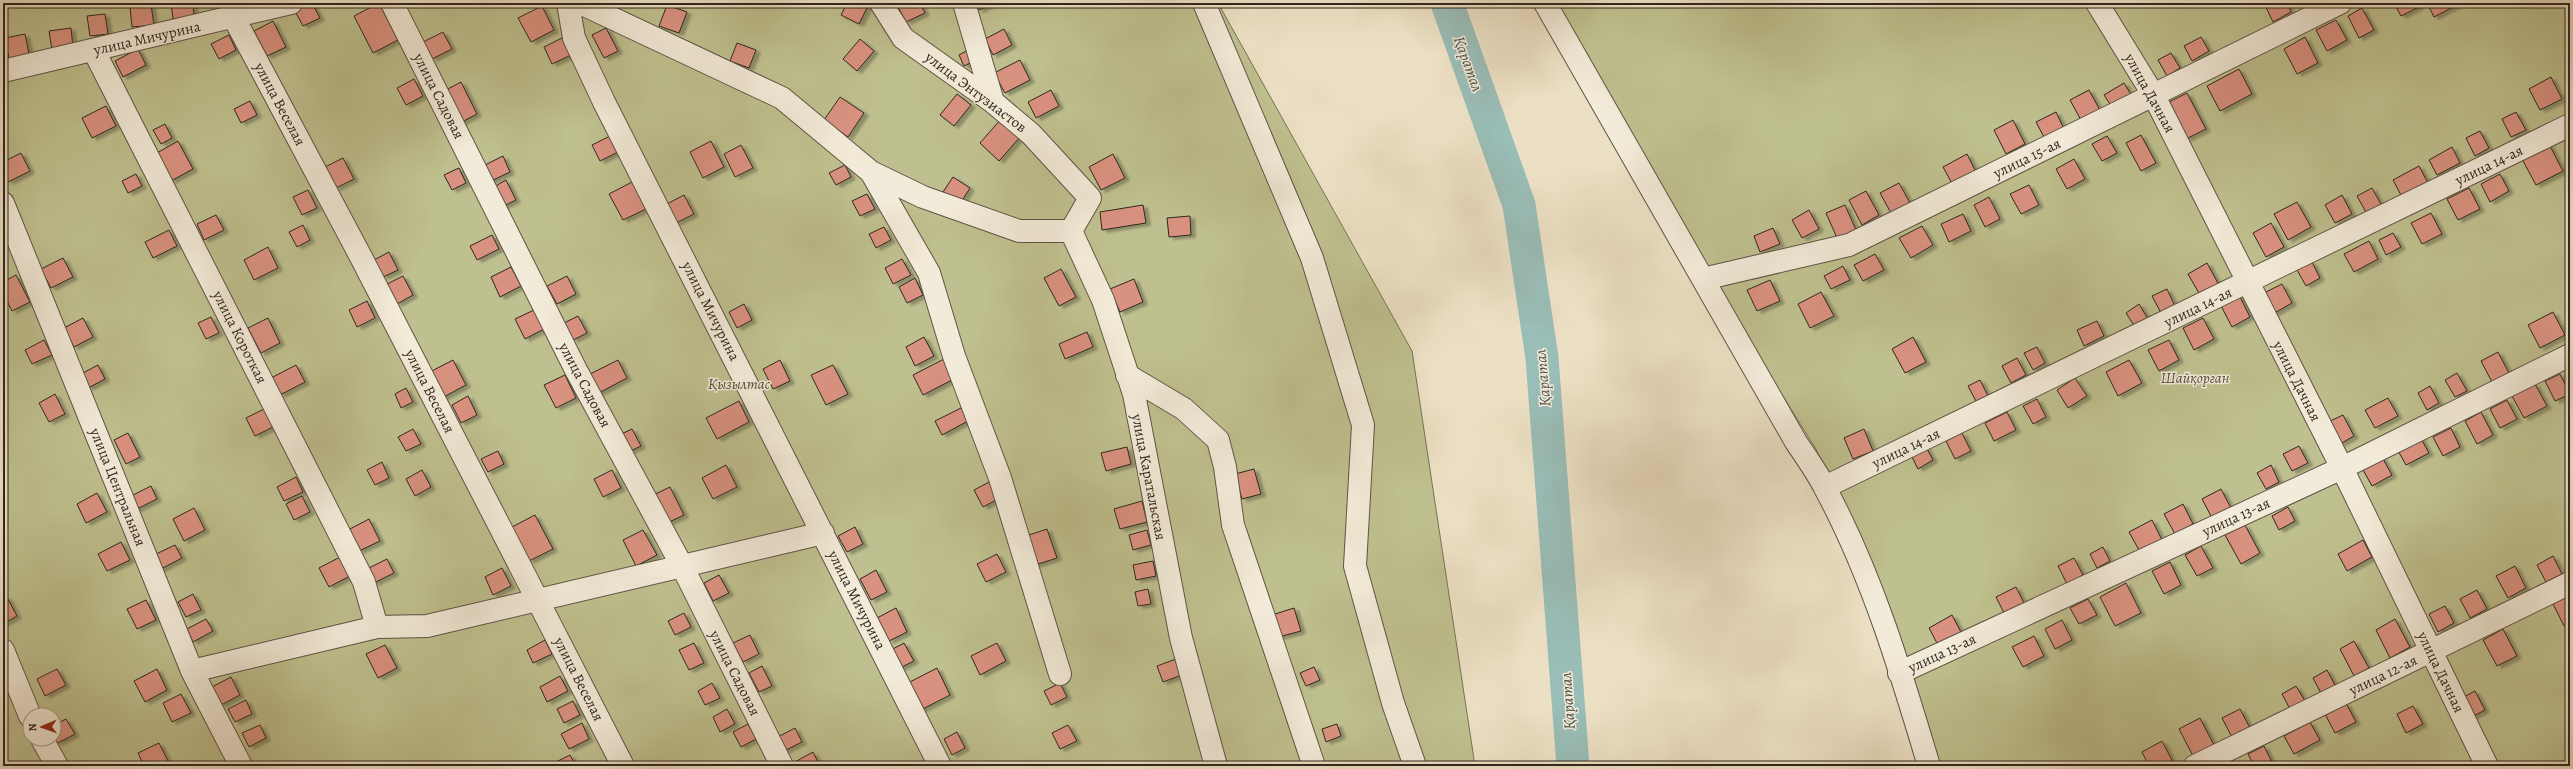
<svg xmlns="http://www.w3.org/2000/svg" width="2573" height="769" viewBox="0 0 2573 769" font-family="Alegreya,serif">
  <defs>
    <filter id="shadow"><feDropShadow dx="4.5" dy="2.5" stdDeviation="1" flood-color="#0004"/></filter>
  </defs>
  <rect width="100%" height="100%" fill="#ece0c4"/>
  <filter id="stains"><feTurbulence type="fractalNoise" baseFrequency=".005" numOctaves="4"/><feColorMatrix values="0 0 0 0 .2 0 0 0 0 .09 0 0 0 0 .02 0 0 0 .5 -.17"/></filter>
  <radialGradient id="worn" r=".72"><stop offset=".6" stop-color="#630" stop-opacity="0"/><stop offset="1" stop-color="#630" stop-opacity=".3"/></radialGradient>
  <path fill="#bfc08f" stroke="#767356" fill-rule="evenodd" d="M3,3H1218L1412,351L1475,766H3ZM30,715H54V739H30Z
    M1550,3H2570V766H1921L1872,572L1816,449L1607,116Z"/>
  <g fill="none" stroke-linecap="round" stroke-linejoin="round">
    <path stroke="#99bdb7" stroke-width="33" d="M1447,3L1519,205L1542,358L1573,766"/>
  </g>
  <path fill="#da9280" stroke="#2e261d" filter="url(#shadow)" d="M171,3H193L194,16L173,19Z
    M220,3H243V5L221,8Z
    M310,3H312L320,18L303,26L295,11Z
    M379,3L398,40L373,53L354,16Z
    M847,3L869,4L859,24L841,15Z
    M896,3H920L925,13L906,22Z
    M975,3H993L979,10Z
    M2264,3H2287L2291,12L2273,22Z
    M2394,3H2417L2419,7L2401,16Z
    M2427,3H2456L2457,5L2434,17Z
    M151,5L154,25L132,27L130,7Z
    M667,5L687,12L679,33L659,26Z
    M542,6L554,30L531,42L518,18Z
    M2362,8L2374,30L2359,38L2348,16Z
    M105,14L108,34L90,36L87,16Z
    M2336,20L2347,40L2327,51L2316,30Z
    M273,21L286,47L267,56L254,31Z
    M71,28L73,48L52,50L49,31Z
    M606,28L618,51L604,58L592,35Z
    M1004,29L1012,45L993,55L985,39Z
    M443,32L452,49L432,59L423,42Z
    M25,34L29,54L9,58L5,38Z
    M229,35L236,50L219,59L211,44Z
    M2201,37L2209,51L2192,61L2184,46Z
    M2305,37L2318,63L2297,74L2284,49Z
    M562,38L571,55L552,64L544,47Z
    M860,39L874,51L857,71L843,59Z
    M737,43L756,50L749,68L730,61Z
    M138,49L146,65L123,77L115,61Z
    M970,49L976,60L964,66L959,55Z
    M2171,53L2180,68L2167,76L2158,60Z
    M1020,60L1030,80L1005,93L994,73Z
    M2239,69L2252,94L2220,111L2207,86Z
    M2551,77L2562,99L2540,110L2529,89Z
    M414,79L423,96L406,105L397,88Z
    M461,82L477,114L460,123L444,91Z
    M2124,83L2132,96L2112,107L2104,95Z
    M1051,90L1059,106L1036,118L1028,102Z
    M2089,90L2101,112L2082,122L2070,100Z
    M2187,93L2206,129L2186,139L2167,103Z
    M957,94L971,105L954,126L940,115Z
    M840,97L864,113L848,137L824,120Z
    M250,101L257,115L241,123L234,109Z
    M106,106L116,126L92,138L82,118Z
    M2056,112L2064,129L2045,139L2036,122Z
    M2516,112L2526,130L2511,137L2502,119Z
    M1001,119L1021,136L999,161L980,143Z
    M2013,120L2025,144L2006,154L1994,130Z
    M165,124L172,138L161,144L153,130Z
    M2480,131L2489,148L2475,156L2466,138Z
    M2141,135L2156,163L2141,171L2126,143Z
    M610,136L618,152L600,161L592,145Z
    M2107,136L2117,153L2102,161L2092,144Z
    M178,141L193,169L171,181L157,153Z
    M711,141L724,167L703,178L690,152Z
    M2549,144L2563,171L2536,185L2522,159Z
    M741,145L753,168L735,177L724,154Z
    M2452,147L2460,163L2437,175L2429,160Z
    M21,153L30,171L8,182L3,172V162Z
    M1113,154L1125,178L1101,190L1089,167Z
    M1967,154L1977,174L1954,187L1943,167Z
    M503,156L510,172L489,182L481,167Z
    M343,158L354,179L336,188L325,167Z
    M2074,159L2085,179L2067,189L2056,169Z
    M845,165L851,177L836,185L829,173Z
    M2419,166L2428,183L2402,197L2393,180Z
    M459,168L466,183L452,190L444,175Z
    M136,174L142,186L128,193L122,181Z
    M2500,174L2509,191L2490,202L2481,184Z
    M953,177L970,188L958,207L941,195Z
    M506,180L516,200L502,207L492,188Z
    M634,181L648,208L623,220L609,194Z
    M1899,183L1910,203L1891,213L1880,193Z
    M2029,185L2039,205L2021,214L2010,194Z
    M2372,188L2382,206L2367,214L2357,196Z
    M2469,188L2480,209L2458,220L2447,199Z
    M308,190L317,208L302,215L293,197Z
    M1866,191L1879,215L1862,225L1849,200Z
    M867,194L875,209L860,216L852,201Z
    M684,195L694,214L676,223L667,204Z
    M2342,195L2352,214L2335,223L2325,205Z
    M1989,197L2000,219L1985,227L1974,205Z
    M2297,202L2311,227L2288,240L2274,214Z
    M1143,205L1146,223L1102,230L1100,212Z
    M1845,205L1856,230L1837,238L1826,213Z
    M1809,210L1819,229L1802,238L1792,220Z
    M2431,213L2442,234L2422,244L2411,223Z
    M1963,214L1971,231L1949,242L1941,224Z
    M216,215L224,230L204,240L197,224Z
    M1190,216L1191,235L1169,237L1167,218Z
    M2271,223L2284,247L2266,257L2253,233Z
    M303,225L310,240L297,247L289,232Z
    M1922,226L1933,245L1911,258L1899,238Z
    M884,227L891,240L876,248L869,234Z
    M1773,228L1780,244L1760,252L1754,236Z
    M169,230L177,246L153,258L145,242Z
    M2393,233L2401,247L2386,255L2379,240Z
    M492,235L499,249L477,260L470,246Z
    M2369,241L2378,259L2354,272L2344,254Z
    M268,247L278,268L254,280L244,260Z
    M389,252L398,270L383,277L374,260Z
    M1875,254L1884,270L1863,281L1854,265Z
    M63,258L73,277L51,288L41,269Z
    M902,259L911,275L893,284L885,268Z
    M2312,262L2320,278L2306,286L2297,270Z
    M2207,263L2219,285L2200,295L2188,274Z
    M1843,266L1850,280L1831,289L1824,276Z
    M511,267L521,286L500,297L491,277Z
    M1061,269L1076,297L1059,306L1044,278Z
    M16,275L30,302L12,311L3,293V282Z
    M403,276L413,295L397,304L387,284Z
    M567,276L576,294L557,304L547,286Z
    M915,278L923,295L907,303L899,287Z
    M1134,279L1143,302L1120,312L1110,289Z
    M1770,280L1780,301L1757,311L1747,290Z
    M2282,284L2292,303L2271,315L2260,295Z
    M2167,289L2175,306L2161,313L2152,296Z
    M1821,292L1834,316L1810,328L1798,304Z
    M2239,295L2250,317L2232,327L2220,304Z
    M367,301L375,318L357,327L349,310Z
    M744,304L752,320L737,328L729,312Z
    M2139,304L2148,319L2135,327L2126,313Z
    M534,310L544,329L525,339L515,319Z
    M2553,312L2565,335L2540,348L2528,325Z
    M578,316L587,333L573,340L564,323Z
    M211,317L219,333L206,339L198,323Z
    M83,318L93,337L74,347L64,328Z
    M268,318L280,343L261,353L248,328Z
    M2203,318L2214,339L2194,350L2183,328Z
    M2097,321L2104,336L2084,346L2077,330Z
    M1087,332L1093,347L1065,359L1059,344Z
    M924,337L934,356L915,366L906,347Z
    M1913,337L1926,362L1905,373L1892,349Z
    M44,340L52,355L32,364L25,350Z
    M2169,340L2179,360L2159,371L2148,350Z
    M2037,347L2045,363L2033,370L2024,353Z
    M2498,352L2509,373L2492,382L2481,361Z
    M2017,358L2026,375L2011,383L2002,366Z
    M944,359L954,379L923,395L913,375Z
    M453,360L466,385L440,399L426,374Z
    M618,360L627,378L597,394L588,375Z
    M780,360L790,381L773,389L763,369Z
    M2129,360L2142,383L2118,396L2106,372Z
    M98,365L105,379L88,388L81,374Z
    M296,365L305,382L280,395L271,378Z
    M833,365L848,394L826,405L811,375Z
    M2457,373L2467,391L2455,397L2445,380Z
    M2560,374L2570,394L2555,401L2545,381Z
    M565,375L576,398L556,408L544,385Z
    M2075,378L2087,396L2068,408L2057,390Z
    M1980,380L1988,396L1977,403L1968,386Z
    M2535,384L2547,406L2524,418L2512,396Z
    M2430,386L2439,403L2427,410L2418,393Z
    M406,388L413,402L401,408L395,394Z
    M55,394L65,414L49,422L39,403Z
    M468,396L477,415L461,423L452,405Z
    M2388,398L2398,416L2375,428L2365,410Z
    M2037,399L2046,417L2033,424L2023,406Z
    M2507,400L2517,419L2500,428L2490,409Z
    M739,401L749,422L717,439L706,418Z
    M963,407L970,420L942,435L935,421Z
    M264,409L273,427L255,436L246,418Z
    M2007,412L2016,430L1994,441L1985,423Z
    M2481,412L2493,435L2477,444L2465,421Z
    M2343,415L2354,436L2340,444L2328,422Z
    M2451,428L2460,447L2443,456L2433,437Z
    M413,429L421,444L406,451L398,437Z
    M632,429L641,446L626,453L617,436Z
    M1864,429L1873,451L1853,459L1844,438Z
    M128,433L140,457L126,464L114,440Z
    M1962,433L1971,451L1955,459L1946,441Z
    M2419,435L2429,453L2406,465L2396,447Z
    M2299,446L2308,463L2292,471L2283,454Z
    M1127,447L1131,464L1106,471L1101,453Z
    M1926,447L1933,460L1918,469L1911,455Z
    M498,451L504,464L488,472L481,459Z
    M2382,457L2392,475L2372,486L2362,468Z
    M382,462L389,478L375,485L367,470Z
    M726,465L737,487L713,499L702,478Z
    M2271,465L2279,482L2266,489L2257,473Z
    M1254,469L1261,494L1242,499L1235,474Z
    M422,470L431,487L415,496L406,479Z
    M612,470L621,488L603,497L594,479Z
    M296,477L303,492L284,501L277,487Z
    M993,480L1002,497L983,507L974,490Z
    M151,486L157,499L135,510L129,497Z
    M670,487L684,515L665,524L651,496Z
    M2221,489L2231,508L2212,518L2202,499Z
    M97,493L107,512L86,523L77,504Z
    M302,496L310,512L294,520L286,504Z
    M1142,501L1147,522L1120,529L1114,509Z
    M2183,504L2193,524L2175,534L2164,514Z
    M2288,507L2295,521L2279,530L2272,516Z
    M194,508L205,530L184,541L173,519Z
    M535,515L553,549L529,561L512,527Z
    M369,519L380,541L359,551L348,530Z
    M2152,520L2162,540L2140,552L2129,532Z
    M2245,525L2260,553L2241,564L2225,535Z
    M855,527L863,544L847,552L838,536Z
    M1047,529L1057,558L1035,565L1026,536Z
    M643,530L657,555L636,566L623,540Z
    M1147,530L1151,545L1133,550L1129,535Z
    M2363,540L2372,557L2347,571L2338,554Z
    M121,542L130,560L107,571L98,554Z
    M175,545L182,558L159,570L152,556Z
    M2201,546L2213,568L2197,576L2185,555Z
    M2103,547L2110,561L2097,568L2090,554Z
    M997,554L1006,572L986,582L977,564Z
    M2553,556L2562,574L2546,582L2537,565Z
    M340,557L350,576L329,587L319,568Z
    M2074,558L2083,575L2067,584L2058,566Z
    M387,559L394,573L374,583L367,569Z
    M1153,561L1156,576L1136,580L1133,565Z
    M2170,562L2181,585L2164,594L2152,571Z
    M2515,566L2526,588L2508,598L2496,576Z
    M502,568L511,586L493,595L485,577Z
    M876,570L887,592L871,600L860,579Z
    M719,575L729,593L713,601L704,583Z
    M2126,583L2141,613L2115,626L2100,597Z
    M2016,587L2026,607L2006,617L1996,597Z
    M1148,589L1151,604L1138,606L1135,592Z
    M2477,590L2487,609L2470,618L2460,599Z
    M193,594L201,610L186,617L178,602Z
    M2570,595V623L2564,626L2553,604Z
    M7,597L17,616L3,624V599Z
    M2088,599L2097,615L2079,624L2070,608Z
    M146,600L156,620L137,629L127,609Z
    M2445,606L2454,623L2438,632L2429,614Z
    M896,608L907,632L889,641L877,618Z
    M1294,608L1301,631L1275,638L1269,616Z
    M684,613L691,627L675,635L668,621Z
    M1952,615L1962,634L1939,647L1929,628Z
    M206,619L213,631L193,642L187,629Z
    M2395,619L2410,647L2390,658L2376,630Z
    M2062,620L2072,640L2055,649L2045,629Z
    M2503,629L2517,656L2497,666L2483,640Z
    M750,635L759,654L743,662L733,643Z
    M2034,636L2044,656L2023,667L2012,647Z
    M545,640L552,654L533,663L527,650Z
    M2354,641L2369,668L2354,676L2340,649Z
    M694,643L704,663L689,670L679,650Z
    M904,643L914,661L898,669L889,651Z
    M997,643L1006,661L980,675L971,656Z
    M385,645L397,668L378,678L366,654Z
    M1176,659L1182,675L1163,682L1157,666Z
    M762,666L772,686L759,692L749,673Z
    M1314,667L1320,680L1306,686L1300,673Z
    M937,668L950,695L919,711L906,684Z
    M57,669L66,685L45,696L37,679Z
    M157,669L167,690L145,702L134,681Z
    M2327,670L2336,687L2322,695L2313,678Z
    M560,676L568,691L547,702L540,687Z
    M231,677L240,695L221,705L212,687Z
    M712,683L720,698L705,705L698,691Z
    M1060,683L1067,697L1051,705L1044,691Z
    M2296,686L2305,701L2290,709L2282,694Z
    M2475,691L2485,710L2468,719L2458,700Z
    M181,694L191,713L172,722L163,703Z
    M246,700L252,714L235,722L228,709Z
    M573,701L580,715L564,723L557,709Z
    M2346,703L2356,722L2335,733L2325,714Z
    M2413,706L2423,724L2406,733L2397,714Z
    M727,709L735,724L720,732L713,717Z
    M2240,709L2250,728L2232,737L2222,718Z
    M2200,718L2214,745L2193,756L2179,729Z
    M66,719L75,734L56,744L54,725Z
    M2310,722L2320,740L2294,754L2284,736Z
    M582,723L589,739L569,749L561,734Z
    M748,724L756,739L741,747L733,732Z
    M1337,724L1341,736L1326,742L1322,729Z
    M260,725L266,738L249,747L242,733Z
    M1068,725L1077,741L1060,749L1052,733Z
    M795,728L802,742L782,752L776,738Z
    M957,732L965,748L952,755L944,739Z
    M2162,741L2174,764L2149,766L2142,752Z
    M159,743L169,763L163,766H144L138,753Z
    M2264,746L2274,766H2254L2248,754Z
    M813,752L820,766H794L793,763Z
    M570,755L576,766H548Z"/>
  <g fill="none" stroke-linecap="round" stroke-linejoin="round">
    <defs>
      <path id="minor" d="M392,3L576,370L682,566L782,766
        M568,3L574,38L604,102L940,766
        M580,3L782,98L871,172L923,197L1019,231H1071
        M881,3L903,38L993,102L1031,134L1090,198L1071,231L1103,300L1134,394L1181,638L1216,766
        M964,3L993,102
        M1204,3L1312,258L1363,425L1355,566L1393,703L1415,766
        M1545,3L1796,442C1806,457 1817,472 1825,488C1872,575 1901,672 1929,766
        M2097,3L2154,96L2342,468L2487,766
        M234,18L362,259L623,766
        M94,51L364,582L377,627
        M3,71L291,3
        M871,172L929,273L954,356L1000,478L1060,674
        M3,203L192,671L241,766
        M1703,279L1849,245L2340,3
        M1127,375L1184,409L1218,440L1225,467L1233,525L1314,766
        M1825,487L2570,125
        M3,650L30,716
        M192,671L377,627L427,626L823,533
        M1899,673L2342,468L2570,355
        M42,739L57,766
        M2195,766L2570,583"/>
    </defs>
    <use href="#minor" stroke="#5e5447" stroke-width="24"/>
    <use href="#minor" stroke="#f3ebd9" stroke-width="22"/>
  </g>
  <g text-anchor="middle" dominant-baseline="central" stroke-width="3" stroke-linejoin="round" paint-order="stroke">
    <g font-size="15" fill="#2e261d" stroke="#f3ebd9">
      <text transform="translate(147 38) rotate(-13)">улица Мичурина</text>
      <text transform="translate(976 92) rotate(37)">улица Энтузиастов</text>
      <text transform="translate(2150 93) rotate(61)">улица Дачная</text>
      <text transform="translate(439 96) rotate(63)">улица Садовая</text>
      <text transform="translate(280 104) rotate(62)">улица Веселая</text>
      <text transform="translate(2027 158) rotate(-26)">улица 15-ая</text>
      <text transform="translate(2489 165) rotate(-26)">улица 14-ая</text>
      <text transform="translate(2198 307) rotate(-26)">улица 14-ая</text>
      <text transform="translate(711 311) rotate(63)">улица Мичурина</text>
      <text transform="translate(240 337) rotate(63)">улица Короткая</text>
      <text transform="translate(2297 381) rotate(63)">улица Дачная</text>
      <text transform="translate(585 385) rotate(62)">улица Садовая</text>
      <text transform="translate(430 391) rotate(63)">улица Веселая</text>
      <text transform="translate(1906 448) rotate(-26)">улица 14-ая</text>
      <text transform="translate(1149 477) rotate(79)">улица Каратальская</text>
      <text transform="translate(118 487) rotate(68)">улица Центральная</text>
      <text transform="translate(2236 517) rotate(-25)">улица 13-ая</text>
      <text transform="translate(857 600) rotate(63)">улица Мичурина</text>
      <text transform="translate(1942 653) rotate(-25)">улица 13-ая</text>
      <text transform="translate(2441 672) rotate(64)">улица Дачная</text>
      <text transform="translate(735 673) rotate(63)">улица Садовая</text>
      <text transform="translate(2383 675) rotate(-26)">улица 12-ая</text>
      <text transform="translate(579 679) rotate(63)">улица Веселая</text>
    </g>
    <g font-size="15" font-style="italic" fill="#524c3a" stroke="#f3ebd9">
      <text x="2195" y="378">Шайқорған</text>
      <text x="739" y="384">Қызылтас</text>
    </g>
    <g font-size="16" font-style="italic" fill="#4e534b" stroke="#f3ebd9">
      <text transform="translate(1468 64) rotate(70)">Қаратал</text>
      <text transform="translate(1543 378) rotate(-95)">Қаратал</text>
      <text transform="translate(1568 701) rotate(-94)">Қаратал</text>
    </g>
  </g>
  <rect width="2573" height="769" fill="none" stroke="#ece0c4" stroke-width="16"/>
  <rect x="4" y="4" width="2565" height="761" fill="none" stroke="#2e261d" stroke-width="2"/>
  <rect x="8" y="8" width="2557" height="753" fill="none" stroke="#2e261d"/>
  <g transform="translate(42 727) rotate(268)"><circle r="19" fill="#f3ebd9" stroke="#a49c8e"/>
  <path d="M0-3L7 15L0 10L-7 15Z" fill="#8f2418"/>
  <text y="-6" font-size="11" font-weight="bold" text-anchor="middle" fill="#2e261d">N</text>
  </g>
  <rect width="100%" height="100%" filter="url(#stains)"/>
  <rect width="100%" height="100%" fill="url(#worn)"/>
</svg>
